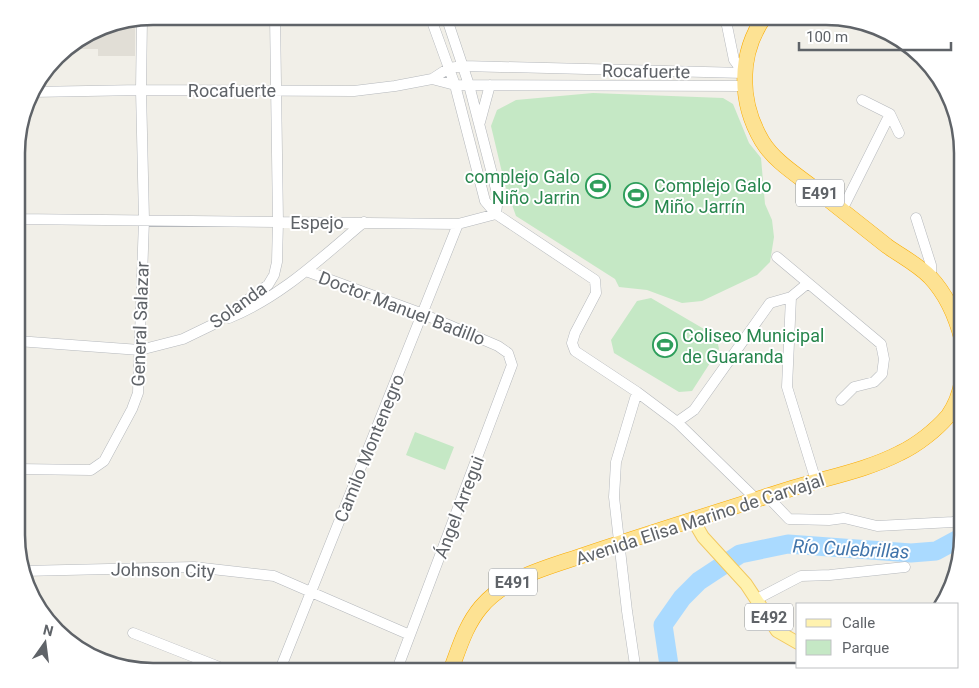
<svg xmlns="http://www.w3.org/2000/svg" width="979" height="688" viewBox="0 0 979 688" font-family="Roboto,sans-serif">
  <rect width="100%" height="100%" fill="#f1efe8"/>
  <path fill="#e1ded6" d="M135,19V56H98V49H72V45L109,24Z"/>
  <path fill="#c5e8c5" d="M593,93L723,98L733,104L749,143L761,158L765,204L772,220L774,237L770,262L757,275L702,301L682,303L647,290L619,287L615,279L516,216L505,185L491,126L497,110L516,100Z
    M651,298L716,336L719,349L692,391L679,392L614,353L611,340L637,301Z
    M415,432L454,447L445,470L406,455Z"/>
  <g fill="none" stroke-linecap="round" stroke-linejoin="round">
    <path stroke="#aadaff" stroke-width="19" d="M670,672L663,625L682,598L699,581L740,554L788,544L911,553L936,551L962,537"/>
    <defs>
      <path id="minor" d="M430,16L455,85L485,201L496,214L595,280L596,293L575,333L572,343L575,351L637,392L677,422L757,500
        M446,16L469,85L498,197L496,214
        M725,16L734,60L744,73
        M744,73L463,66L449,68L432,79L455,85L745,86
        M32,92L141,90L354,91L395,86L432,79
        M862,100L890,114L899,133
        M480,122L490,85
        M842,210L890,114
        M916,218L931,265V278
        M17,219L458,224L496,214
        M777,257L881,344L884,359L882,374L874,382L854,387L841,400
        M306,271L423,314L498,346L508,353L512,365L396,672
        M808,283L791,297L787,387L816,481
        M17,307L19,130
        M229,318C281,297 321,258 364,222
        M17,341L140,350L183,339L214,324L268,285L274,275L277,262L278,222L275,16
        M677,422L694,410L770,303L791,297
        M17,469L91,470L104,461L132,409L138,393L144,220L141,90L142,18
        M767,496L789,519L829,520L844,518L877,526L953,522L962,518
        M23,571L194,567L274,576L410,635
        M757,599L801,576L830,575L905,567
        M133,633L232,672
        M279,672L458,224
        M636,672L627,611L614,497L616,462L637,392"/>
      <path id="major" d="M693,520L703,537L746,584L777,631L798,643"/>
      <path id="highway" d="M765,16C738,54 739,102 762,141C774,161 797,175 815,189C839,208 863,227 887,246C901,256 917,264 930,277C947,295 956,316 962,340
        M450,672C459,649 465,626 481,607C506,577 549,567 584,555C653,532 723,510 793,488C829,477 867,470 900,453C917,445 936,430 948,416C955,406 960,393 962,381"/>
    </defs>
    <use href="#minor" stroke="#b5b8bc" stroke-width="11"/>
    <use href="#major" stroke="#f2c960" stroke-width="14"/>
    <use href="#highway" stroke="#f9ab00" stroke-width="16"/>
    <use href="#minor" stroke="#fff" stroke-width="10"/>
    <use href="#major" stroke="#fff2af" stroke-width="12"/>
    <use href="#highway" stroke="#fde293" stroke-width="15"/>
  </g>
  <defs>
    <symbol id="stadium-ring" viewBox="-11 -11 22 22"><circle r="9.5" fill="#fff" stroke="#2e9e5b" stroke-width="1.5"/><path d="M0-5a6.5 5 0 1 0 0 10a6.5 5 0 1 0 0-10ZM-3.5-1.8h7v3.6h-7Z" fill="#2e9e5b"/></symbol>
  </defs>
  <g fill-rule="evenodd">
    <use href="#stadium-ring" x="584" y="172" width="28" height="28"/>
    <use href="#stadium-ring" x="622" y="181" width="28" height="28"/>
    <use href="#stadium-ring" x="651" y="331" width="28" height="28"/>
  </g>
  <g text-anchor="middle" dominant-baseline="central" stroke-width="4" stroke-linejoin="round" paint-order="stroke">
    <g fill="#fff" stroke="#8f9295" stroke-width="1">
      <rect x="796" y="179.5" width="48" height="27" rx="4"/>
      <rect x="489" y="568.5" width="48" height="27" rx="4"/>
      <rect x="745" y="603.5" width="48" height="27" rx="4"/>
    </g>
    <g font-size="16" font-weight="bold" fill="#5f6368">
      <text x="820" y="193">E491</text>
      <text x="513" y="582">E491</text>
      <text x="769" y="617">E492</text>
    </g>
    <g font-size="18" fill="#5f6368" stroke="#fff">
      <text transform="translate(646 71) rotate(1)">Rocafuerte</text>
      <text x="232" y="90">Rocafuerte</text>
      <text x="317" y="222">Espejo</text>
      <text transform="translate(238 305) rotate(-36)">Solanda</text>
      <text transform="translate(402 308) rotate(21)">Doctor Manuel Badillo</text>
      <text transform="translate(140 324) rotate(-88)">General Salazar</text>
      <text transform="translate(369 448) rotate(-68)">Camilo Montenegro</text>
      <text transform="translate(459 507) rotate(-69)">Ángel Arregui</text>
      <text transform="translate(700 519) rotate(-18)">Avenida Elisa Marino de Carvajal</text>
      <text transform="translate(163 570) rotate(1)">Johnson City</text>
    </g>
    <g font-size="18" fill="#27864d" stroke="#fff" text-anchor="start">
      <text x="580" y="176" text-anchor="end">complejo Galo<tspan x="580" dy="21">Niño Jarrin</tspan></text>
      <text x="654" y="185">Complejo Galo<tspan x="654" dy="21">Miño Jarrín</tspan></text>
      <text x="682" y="335">Coliseo Municipal<tspan x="682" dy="21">de Guaranda</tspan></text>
    </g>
    <g font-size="19" font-style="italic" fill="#4174aa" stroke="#fff">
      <text transform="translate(851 549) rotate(3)">Río Culebrillas</text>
    </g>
  </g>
  <path d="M0 0H979V688H0ZM153 25H826A128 128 0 0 1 954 153V535A128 128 0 0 1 826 663H153A128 128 0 0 1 25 535V153A128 128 0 0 1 153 25Z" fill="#fff" fill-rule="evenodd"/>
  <path fill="none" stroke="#5f6368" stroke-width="2.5" d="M153 25H826A128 128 0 0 1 954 153V535A128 128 0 0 1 826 663H153A128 128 0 0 1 25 535V153A128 128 0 0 1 153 25Z"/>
  <rect x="796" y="603" width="162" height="65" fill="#ffffff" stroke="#bfc1c3"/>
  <rect x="806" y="619" width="25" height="8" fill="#fff2af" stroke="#bfc1c3"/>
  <text x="842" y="628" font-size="15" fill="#5f6368">Calle</text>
  <rect x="806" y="640" width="25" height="15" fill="#c5e8c5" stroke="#bfc1c3"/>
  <text x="842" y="653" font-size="15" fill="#5f6368">Parque</text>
  <g transform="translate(45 643) rotate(14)" stroke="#ffffff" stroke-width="4" paint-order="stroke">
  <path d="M0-4L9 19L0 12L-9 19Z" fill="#5f6368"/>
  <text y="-8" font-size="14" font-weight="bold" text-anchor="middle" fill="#5f6368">N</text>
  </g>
  <path d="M799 42v8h152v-8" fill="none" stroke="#5f6368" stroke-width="2.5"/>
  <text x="806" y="42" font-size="15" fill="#5f6368" stroke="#ffffff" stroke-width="4" paint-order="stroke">100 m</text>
</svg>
